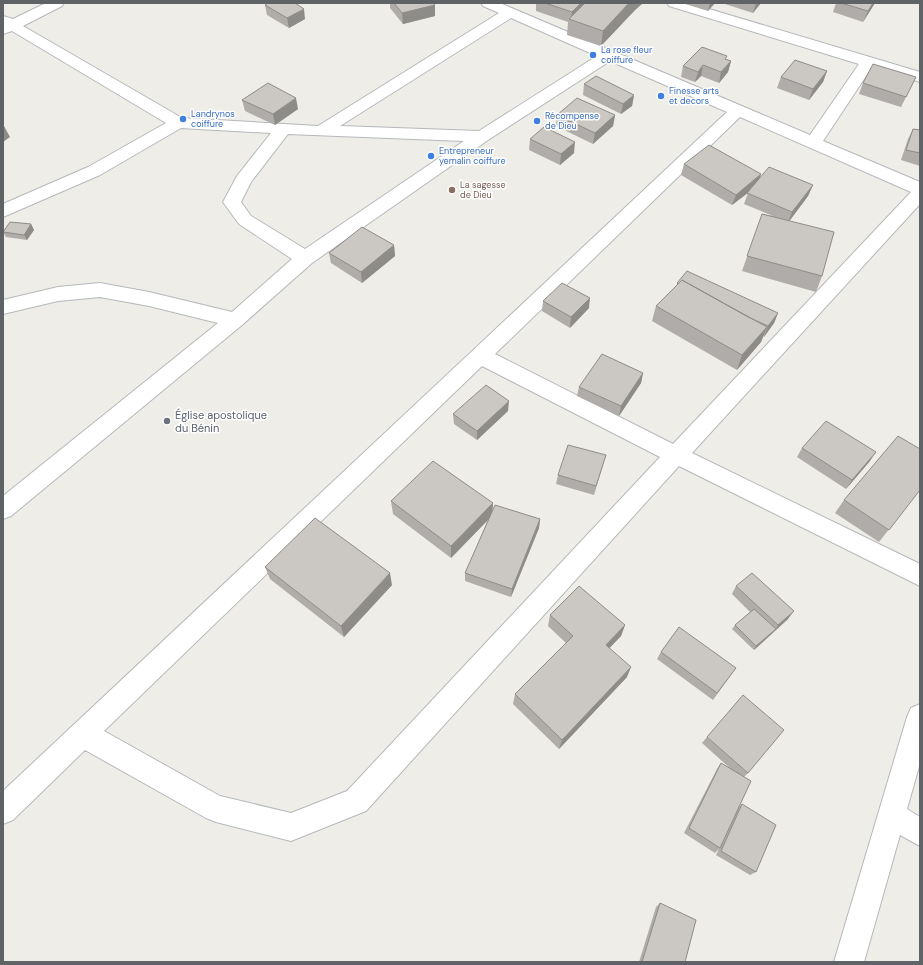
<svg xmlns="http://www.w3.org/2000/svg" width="923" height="965" viewBox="0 0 923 965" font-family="'DM Sans',sans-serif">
  <rect width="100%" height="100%" fill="#efede8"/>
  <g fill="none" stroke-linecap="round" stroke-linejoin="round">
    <defs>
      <path id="minor" d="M46,3H64L62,6L23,26L182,118L318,126L499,13L483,6L481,3H500L810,135L859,64L669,6L667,3H689L920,72V82L872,67L823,141L920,182V204L692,453L920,564V586L679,466L366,811L291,841L216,822L206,818L85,750L13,820L3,824V791L727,112L610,61L488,140L312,263L242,325L11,516L3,519V496L218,323L149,306L100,297L58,301L3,314V300L58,287L100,283L149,292L232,312L292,259L239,224L223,202L237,176L271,133L181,128L100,175L3,217V204L88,167L166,123L12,31L3,34V16L13,19ZM511,18L597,56L479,131L340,126ZM740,117L911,192L673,444L495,354ZM288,134L464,141L305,249L251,216L241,202L251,182ZM482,366L660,457L347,791L291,813L220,796L104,731Z
        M920,704V763L907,809L920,817V846L900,835L864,962H834L907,717L911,708Z"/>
    </defs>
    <use href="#minor" stroke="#b5b8bb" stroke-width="2"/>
    <use href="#minor" fill="#fff" fill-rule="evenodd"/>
  </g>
  <path fill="#afaca9" d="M390,3H433L435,5V16L403,24L390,8Z
    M536,3H643L635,10L601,46L567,35L568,22L536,11Z
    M682,3H715L708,11Z
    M722,3H761L753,13Z
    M836,3H875L863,22L833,12Z
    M265,5L305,19L289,28L267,15Z
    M726,59L731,61L728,72L719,83L701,76L695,82L681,77L683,66Z
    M827,71L823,82L809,100L777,88L781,77Z
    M916,77L901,107L859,94L863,83Z
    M584,84L634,95L632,106L621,114L583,95Z
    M242,100L298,109L275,125L245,111Z
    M557,115H615L613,126L593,144L556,126Z
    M913,129L920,130V166L901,160L908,139Z
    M530,139L574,153L560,165L529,150Z
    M684,164L760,178L813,185L808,196L789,221L822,276L816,292L742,271L762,214L773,216L744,204L748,193L732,205L681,175Z
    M31,224L34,230L27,240L6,237L3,232Z
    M394,245L395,256L362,283L331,263L329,253Z
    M677,283L778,313L774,323L764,337L763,336L761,342L737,370L652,321L656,306L677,285Z
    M543,301L589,308L570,328L542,311Z
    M643,373L641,383L619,416L577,396L579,387Z
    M508,411L477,440L454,424L453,414Z
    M802,448L870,461L846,489L797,457Z
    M606,455L594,495L556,484L558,475Z
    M920,490L879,542L835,513L844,500Z
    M391,501L493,503L492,512L540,519L539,528L511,597L465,581V573L489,518L451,558L393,514Z
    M265,567L392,585L344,637L270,579Z
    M736,586L788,619L754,650L732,629L735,625L750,612L732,594Z
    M550,615L625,625L621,636L609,648L627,677L559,749L513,704L515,694L566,643L548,626Z
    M661,652L736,668L713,700L657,659Z
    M707,737L748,773L744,777L739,807L742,804L756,872L750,875L716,855L719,849L715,853L684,833L717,769L721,763L732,770L702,743Z
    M660,903L685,962H639L656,907Z"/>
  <path fill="#8e8c89" d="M581,3H590L571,20L572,12Z
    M629,3H636L635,10L601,46L603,31Z
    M636,3H643L635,10Z
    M710,3H715L708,11Z
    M756,3H761L753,13Z
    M873,3H875L863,22L868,11Z
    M435,5V16L403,24L402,13Z
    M304,9L305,19L289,28L287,18Z
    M731,61L728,72L719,83L721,72Z
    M703,65L701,76L695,82L698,72Z
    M827,71L823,82L809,100L813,89Z
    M634,95L632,106L621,114L623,104Z
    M296,98L298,109L275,125L273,114Z
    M615,115L613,126L593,144L595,133Z
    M4,126L10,137L3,142V127Z
    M575,142L574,153L560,165L561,154Z
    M761,174L758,185L732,205L736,195Z
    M813,185L808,196L788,223L792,212Z
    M31,224L34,230L27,240L24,235Z
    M394,245L395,256L362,283L361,272Z
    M590,298L589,308L570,328L571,317Z
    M778,313L774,323L764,337L768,326Z
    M767,327L761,342L737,370L742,355Z
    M643,373L641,383L619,416L621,406Z
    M509,401L508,411L477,440V431Z
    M876,452L870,461L846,489L852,480Z
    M493,503L492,516L451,558V546Z
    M540,519L539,528L511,597L512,589Z
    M390,573L392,585L344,637L341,626Z
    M794,611L788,619L754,650L756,646L776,629L778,625Z
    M625,625L621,636L602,656L606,645Z
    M631,667L627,677L559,749L562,740Z"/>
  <path fill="#cbc8c4" stroke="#8e8c89" d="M268,3H295L304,9L287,18L265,5Z
    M394,3H433L435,5L402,13Z
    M545,3H581L572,12Z
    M585,3H629L603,31L569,19Z
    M841,3H873L868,11Z
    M702,47L727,56L725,59L731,61L721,72L703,65L698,72L683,66Z
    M795,60L827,71L813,89L781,77Z
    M873,64L916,77L906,97L863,83Z
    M596,76L634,95L623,104L584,84Z
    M268,83L296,98L273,114L242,100Z
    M577,98L615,115L595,133L557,115Z
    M544,127L575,142L561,154L530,139Z
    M913,129L920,130V153L906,150Z
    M709,145L761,174L736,195L684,164Z
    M769,167L813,185L792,212L747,193Z
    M762,214L834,232L822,276L747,256Z
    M10,222L31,224L24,235L3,232Z
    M362,227L394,245L361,272L329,253Z
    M687,271L778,313L768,326L748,317L682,280L678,284L677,283Z
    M682,280L767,327L742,355L656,306Z
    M562,283L590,298L571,317L543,301Z
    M602,354L643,373L621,406L579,387Z
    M486,385L509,401L477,431L453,414Z
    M826,421L876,452L852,480L802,448Z
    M898,436L920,449V490L889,530L844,500Z
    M568,445L606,455L596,486L558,475Z
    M433,461L493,503L451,546L391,501Z
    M495,505L540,519L512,589L465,573Z
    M315,518L390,573L341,626L265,567Z
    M752,573L794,611L778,625L736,586Z
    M579,586L625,625L606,645L631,667L562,740L515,694L573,636L550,615Z
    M754,609L776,629L756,646L735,625Z
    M679,627L736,668L717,693L661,652Z
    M743,695L784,730L748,773L707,737Z
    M721,763L751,781L720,848L689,828Z
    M742,804L776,825L756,872L721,851Z
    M660,903L696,920L685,962H642Z"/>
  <g fill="#3f7fe0" stroke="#fff" stroke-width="1.5">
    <circle cx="593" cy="55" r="4"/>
    <circle cx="661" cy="96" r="4"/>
    <circle cx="183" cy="119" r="4"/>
    <circle cx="537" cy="121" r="4"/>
    <circle cx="431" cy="156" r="4"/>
  </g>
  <circle fill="#8d6e63" stroke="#fff" stroke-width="1.5" cx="452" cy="190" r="4"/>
  <circle fill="#6b7280" stroke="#fff" stroke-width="1.5" cx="167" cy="421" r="4"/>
  <g text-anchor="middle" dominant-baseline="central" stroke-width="3" stroke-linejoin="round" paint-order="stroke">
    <g font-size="9" fill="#366cbe" stroke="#fff" text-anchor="start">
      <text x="601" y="50">La rose fleur<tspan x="601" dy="10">coiffure</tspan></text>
      <text x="669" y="91">Finesse arts<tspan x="669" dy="10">et decors</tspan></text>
      <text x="191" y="114">Landrynos<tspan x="191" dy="10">coiffure</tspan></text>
      <text x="545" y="116">Récompense<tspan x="545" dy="10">de Dieu</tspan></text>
      <text x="439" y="151">Entrepreneur<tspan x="439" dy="10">yemalin coiffure</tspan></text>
    </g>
    <g font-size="9" fill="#785e54" stroke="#fff" text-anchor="start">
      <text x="460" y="185">La sagesse<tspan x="460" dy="10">de Dieu</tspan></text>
    </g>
    <g font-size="11" fill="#5b616d" stroke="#fff" text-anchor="start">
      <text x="175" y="415">Église apostolique<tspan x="175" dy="13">du Bénin</tspan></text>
    </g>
  </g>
  <rect width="923" height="965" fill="none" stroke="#5f6366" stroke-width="8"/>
</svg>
